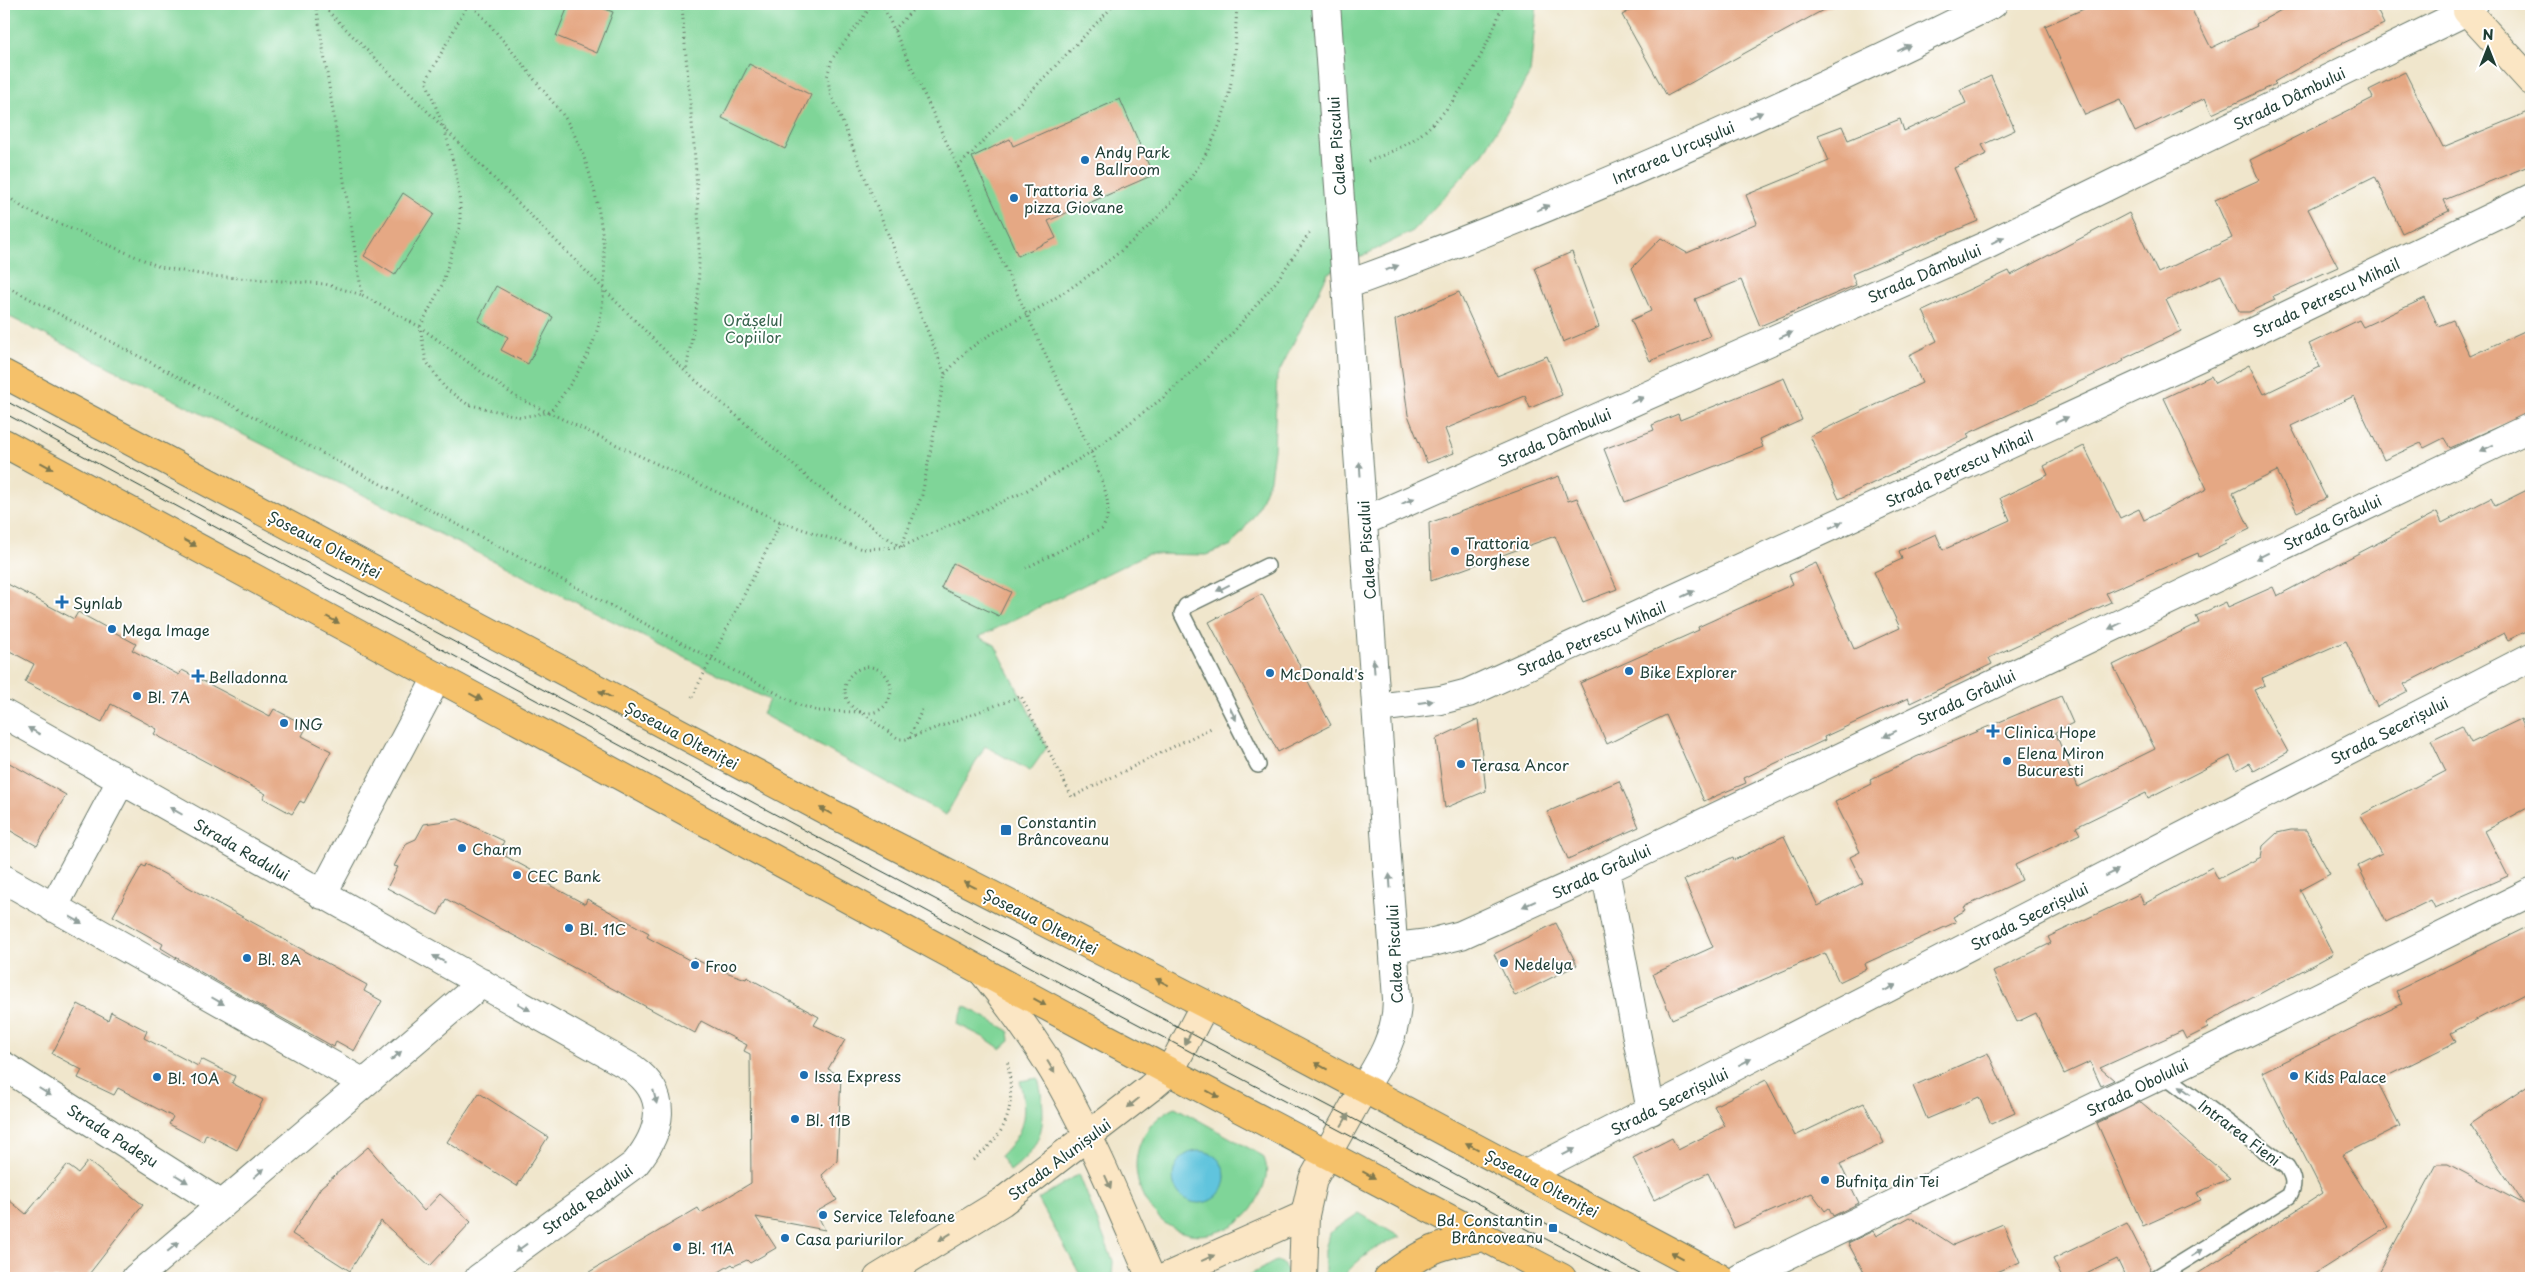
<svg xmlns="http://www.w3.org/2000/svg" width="2535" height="1282" viewBox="0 0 2535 1282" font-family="'Playpen Sans',sans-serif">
  <rect width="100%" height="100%" fill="#fff"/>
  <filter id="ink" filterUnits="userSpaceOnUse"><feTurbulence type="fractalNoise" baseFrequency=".02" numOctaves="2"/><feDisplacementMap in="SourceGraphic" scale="10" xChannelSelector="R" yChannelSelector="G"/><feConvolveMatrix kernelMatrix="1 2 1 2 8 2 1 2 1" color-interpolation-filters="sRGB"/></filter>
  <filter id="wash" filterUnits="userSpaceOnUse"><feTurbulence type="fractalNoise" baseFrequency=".0096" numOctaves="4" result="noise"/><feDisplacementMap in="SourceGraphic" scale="20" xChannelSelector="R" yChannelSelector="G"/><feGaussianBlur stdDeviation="1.12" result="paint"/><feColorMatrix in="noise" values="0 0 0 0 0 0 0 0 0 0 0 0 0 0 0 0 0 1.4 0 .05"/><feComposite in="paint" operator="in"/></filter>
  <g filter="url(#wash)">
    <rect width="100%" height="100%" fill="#f0e6cc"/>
    <path fill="#7fd598" stroke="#4f8966" d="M4,4H1537L1530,73L1483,154L1413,231L1328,273L1277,376L1274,449L1270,479L1256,513L1232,545L1206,555L1147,554L979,637L995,645L1047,747L1030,771L985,746L946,815L762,714L769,700L4,314Z
      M965,1006L1009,1031L1010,1041L1001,1049L985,1038L957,1024Z
      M1038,1078C1048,1119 1045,1145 1010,1171L1000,1156C1026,1131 1027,1115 1020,1081Z
      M1175,1107L1263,1156C1271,1171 1264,1188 1256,1202C1250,1214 1241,1221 1229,1227C1155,1266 1093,1148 1175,1107Z
      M1079,1174L1113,1261L1112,1278H1082L1038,1199Z
      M1359,1213L1400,1237C1378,1245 1357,1259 1342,1278H1325V1250L1329,1233Z
      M1276,1261L1282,1263L1287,1270V1278H1244Z"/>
    <path fill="#60c4dd" stroke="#408088" d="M1173 1177a26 26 0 1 1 52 0a26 26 0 1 1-52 0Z"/>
    <g id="blocks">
      <path fill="#e5a884" d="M569,4H592L613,12L597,53L556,36Z
        M1642,4H1834L1667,96L1622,15Z
        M2095,4H2189L2211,48L2257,26L2256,24L2292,4H2374L2384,24L2339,45L2274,82L2276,84L2212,114L2205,98L2135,132L2120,100L2085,115L2045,26Z
        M749,64L811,95L785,149L722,118Z
        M2405,72L2443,147L2531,111V165L2444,200L2449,211L2402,233L2375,176L2308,209L2338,267L2273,296L2275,300L2249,312H2239L2221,275L2166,300L2181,331L2123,359L2124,361L1967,434L1969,438L1839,499L1810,436L1922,383L1909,355L1937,341L1923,311L2009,271L2011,275L2129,213L2158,273L2232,238L2215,200L2259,180L2250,160L2373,98L2369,90Z
        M1991,76L2015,130L1982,145L1987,154L1954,168L1978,221L1852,274L1856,285L1760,326L1741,280L1695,299L1710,336L1650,361L1631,320L1651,311L1632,268L1661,238L1687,253L1757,223L1746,195L1829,161L1818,135L1842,126L1848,140L1900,119L1904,131L1966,103L1960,90Z
        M1120,99L1153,175L1048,221L1056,238L1018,256L972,157L1010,139L1013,146Z
        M403,193L434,214L395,275L364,256Z
        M1572,252L1599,327L1563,342L1535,268Z
        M496,286L553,317L528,364L501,350L508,337L478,321Z
        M1459,292L1497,376L1547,356L1562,395L1530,408L1525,396L1445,429L1454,453L1427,463L1408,415L1395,320Z
        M2425,298L2438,326L2453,320L2470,356L2531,328V412L2450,448L2444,438L2424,448L2421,443L2384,460L2354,396L2291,426L2326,498L2297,512L2277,471L2233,493L2250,529L2225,541L2226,544L2199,557L2198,553L2106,593L2111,602L1989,658L1992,664L1910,703L1908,698L1824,737L1825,740L1744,778L1746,783L1704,801L1666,715L1607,744L1580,683L1699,630L1698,627L1793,584L1789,575L1816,563L1854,649L1900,628L1874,572L1902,559L1899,551L1936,534L1943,550L2010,520L2000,498L2048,475L2044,466L2084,446L2120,518L2139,509L2144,520L2207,489L2164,398L2211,376L2215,383L2249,365L2264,394L2320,367L2309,344L2359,320L2363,327Z
        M1784,378L1802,420L1760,439L1763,447L1625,502L1604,449L1654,430L1652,425L1678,414L1680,420Z
        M1559,476L1568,501L1577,498L1617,589L1583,602L1555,536L1431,581L1429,523Z
        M2531,488V629L2508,640L2504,633L2404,684L2408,691L2377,707L2346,641L2262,678L2265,685L2254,690L2288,752L2254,771L2249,763L2237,770L2230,756L2148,798L2146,793L2076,827L2080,834L2015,865L2022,880L1964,907L1966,910L1953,917L1956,922L1864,964L1866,969L1839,982L1825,953L1672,1019L1653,974L1713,947L1684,880L1733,857L1734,860L1784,836L1818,906L1863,883L1850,857L1860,852L1835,802L1872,784L1870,780L1916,757L2061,696L2073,723L2055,732L2078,787L2155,749L2113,665L2199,623L2196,616L2226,602L2228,607L2273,587L2277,596L2437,512L2442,523L2491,498L2495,506Z
        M953,563L1011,592L999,616L941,588Z
        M4,582L74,619L78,612L136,644L132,650L179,675L182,670L270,716L274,709L307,726L302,736L331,751L304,803L300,801L292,814L263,798L266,794L154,734L157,729L111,704L102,722L25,682L34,664L4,648Z
        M1262,594L1331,725L1278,752L1209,622Z
        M1478,719L1486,791L1445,808L1436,739Z
        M2521,719L2531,739V806L2485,831L2508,876L2435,908L2431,900L2386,922L2358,866L2382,854L2361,815L2446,771L2431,740L2462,725L2471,743Z
        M4,760L66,795L37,846L4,827Z
        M1619,781L1639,827L1568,859L1547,812Z
        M458,819L504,841L502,845L510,849L505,856L542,876L540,880L585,904L587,899L614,914L649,933L647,937L691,961L693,958L711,967L746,979L747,977L819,1017L814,1025L845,1040L828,1069L841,1076L837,1161L822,1175L837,1200L816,1212L825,1230L756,1217L776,1248L750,1263L747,1260L734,1266L732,1264L709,1278H579L698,1208L701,1213L751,1183L750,1054L744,1051L747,1045L701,1021L695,1033L446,899L438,915L387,888L398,867L394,866L407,843L416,839L424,824Z
        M2291,830H2306L2330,874L2300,890L2333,954L2206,1023L2208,1028L2186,1039L2182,1031L2100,1068L2114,1080L2101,1086L2090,1062L2064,1074L2036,1013L2017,1022L1993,972L2051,943L2048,937L2139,894L2144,904L2212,867L2218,879L2261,857L2263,846L2277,833Z
        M146,864L367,985L364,991L382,1001L354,1051L336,1041L334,1047L246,998L192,967L161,948L163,944L113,916L142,865L145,867Z
        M1556,923L1577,965L1515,996L1494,954Z
        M2531,925V991L2451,1033L2456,1042L2377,1081L2400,1126L2342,1155L2388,1227L2308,1278H2191L2323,1193L2262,1072L2402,1004L2396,991Z
        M78,1004L108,1020L111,1012L147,1031L144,1038L198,1066L201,1059L235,1076L232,1083L263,1100L237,1150L206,1134L203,1142L169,1124L173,1117L118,1088L114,1095L78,1078L82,1070L52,1054Z
        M1988,1053L2015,1113L1991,1124L1979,1097L1927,1119L1913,1086Z
        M1766,1080L1795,1136L1864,1103L1884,1143L1840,1164L1859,1203L1833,1216L1829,1208L1825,1211L1812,1193L1734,1228L1708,1173L1654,1200L1633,1158L1672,1138L1678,1150L1725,1126L1714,1106Z
        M2531,1083V1278H2376L2437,1164H2448L2524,1204L2470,1124Z
        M479,1093L548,1137L517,1186L447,1142Z
        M2141,1102L2230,1178L2197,1193L2201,1200L2143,1226L2097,1123Z
        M368,1147L424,1211L440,1194L471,1222L430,1266L381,1221L350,1271L292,1234L321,1187Z
        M88,1161L143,1205L86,1278H4V1196L26,1214L67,1165L78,1173Z
        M1910,1217L1953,1245L2003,1224L2020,1262L1982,1278H1867L1848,1243L1873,1231L1876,1236Z
        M2127,1223L2151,1270L2147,1278H2126L2117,1259L2078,1278H2062L2053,1259Z"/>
    </g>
  </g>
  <g filter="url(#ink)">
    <use href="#blocks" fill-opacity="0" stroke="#687869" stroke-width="1"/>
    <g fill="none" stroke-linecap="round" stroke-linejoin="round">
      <defs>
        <path id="lane" d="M1258,765L1182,614L1186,606L1267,566
          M2156,1278L2289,1196C2295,1185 2294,1178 2287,1167L2163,1074"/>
        <path id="street" d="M1326,4L1397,999C1397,1034 1382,1059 1364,1088
          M1346,285C1567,205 1783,108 1993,4
          M1364,521L1985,246L2467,11L2474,4
          M1377,708L1441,700L1468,693L2215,350L2531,198
          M4,714L632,1068C670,1095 662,1131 635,1164L479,1278
          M1605,870L1651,1111
          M4,879L364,1083
          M322,895L438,676
          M53,908L122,779
          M1395,947L1429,943L1461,935L1605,870L2531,427
          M4,1066L222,1205
          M1526,1174L2531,657
          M136,1278L482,983
          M1740,1278L2163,1074L2531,892"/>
        <path id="secondary" d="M2467,11L2531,81
          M982,971C1011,1007 1039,1045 1062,1086C1096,1147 1123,1214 1151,1278
          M878,1278L1002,1202L1150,1088L1170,1071L1205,1004
          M1164,1278L1305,1215
          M1303,1278L1305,1215L1313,1179L1364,1088"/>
        <path id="primary" d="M4,374L827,811L1205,1004L1720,1278
          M4,443L1104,1037L1562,1278
          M1388,1278C1424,1250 1441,1244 1485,1237"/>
      </defs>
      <use href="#lane" stroke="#687869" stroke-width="18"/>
      <use href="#street" stroke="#687869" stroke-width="30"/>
      <use href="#secondary" stroke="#687869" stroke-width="30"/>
      <use href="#primary" stroke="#687869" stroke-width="30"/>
      <path stroke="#687869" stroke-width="3" stroke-dasharray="1 4" stroke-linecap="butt" d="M316,4L362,295L420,327L516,397L659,465L781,522L862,549L901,547L1024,492L1091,452L1163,398L1229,337L1276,282L1311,231
        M321,4L686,372L821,489L900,547
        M468,4L426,81L445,131L456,173L460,203V225L442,285L420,327L426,361L445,388L467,404L521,417L550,412C569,387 590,358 598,327C614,265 599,176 567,121C560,110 550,99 541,88C519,59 496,31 471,4
        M682,4C688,99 703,197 698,293C696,319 690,346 686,372
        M873,4L832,59L827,77L831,94L945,374L922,495L901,547
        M882,4L1091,452C1099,476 1117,506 1102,529L1026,568
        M894,30L918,4
        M1368,161C1384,155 1399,149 1413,140C1455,112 1487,50 1503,4
        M958,167L1115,4
        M4,194L25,209L160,267L211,276L325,284L362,295
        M4,285L799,705L818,711L861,712L893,735L899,739H906L1021,696L1072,797L1213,727
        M945,374C954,365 962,354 972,347C999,327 1032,314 1060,295C1129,250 1200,191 1225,109C1235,76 1235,38 1237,4
        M845 690a23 23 0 1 1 46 0a23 23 0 1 1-46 0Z
        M692,697L781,522
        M909,738L922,710
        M973,1160C1012,1130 1015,1105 1007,1059"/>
      <use href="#lane" stroke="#fff" stroke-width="15"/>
      <use href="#street" stroke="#fff" stroke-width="28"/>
      <use href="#secondary" stroke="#fbe6c4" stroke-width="28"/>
      <use href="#primary" stroke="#f5c16b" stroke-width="28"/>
      <path stroke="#1f3d34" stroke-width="1" d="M4,400L836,847L1348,1116L1647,1278
        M4,413L1079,993L1620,1278"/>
    </g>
    <defs><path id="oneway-solid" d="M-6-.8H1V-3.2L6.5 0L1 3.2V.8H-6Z" transform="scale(1.25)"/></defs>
    <g fill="#8f9e9a">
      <use href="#oneway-solid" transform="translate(1904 48) rotate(-26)"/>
      <use href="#oneway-solid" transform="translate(1756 115) rotate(-24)"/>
      <use href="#oneway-solid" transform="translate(1543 208) rotate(-23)"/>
      <use href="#oneway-solid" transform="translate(1998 240) rotate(-26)"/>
      <use href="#oneway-solid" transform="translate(1392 268) rotate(-21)"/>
      <use href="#oneway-solid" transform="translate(1786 335) rotate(-24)"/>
      <use href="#oneway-solid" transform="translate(1637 400) rotate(-24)"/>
      <use href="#oneway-solid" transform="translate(2062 420) rotate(-25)"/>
      <use href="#oneway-solid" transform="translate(2487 448) rotate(154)"/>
      <use href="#oneway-solid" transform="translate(1360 469) rotate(-94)"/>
      <use href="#oneway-solid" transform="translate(1408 501) rotate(-24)"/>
      <use href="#oneway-solid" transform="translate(1836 525) rotate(-25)"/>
      <use href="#oneway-solid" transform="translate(2262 556) rotate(154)"/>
      <use href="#oneway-solid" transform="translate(1223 588) rotate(154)"/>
      <use href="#oneway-solid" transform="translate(1688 594) rotate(-25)"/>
      <use href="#oneway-solid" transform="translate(2115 626) rotate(154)"/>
      <use href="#oneway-solid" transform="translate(1374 666) rotate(-94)"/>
      <use href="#oneway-solid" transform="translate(1426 702) rotate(-8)"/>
      <use href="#oneway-solid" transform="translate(1233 714) rotate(63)"/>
      <use href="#oneway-solid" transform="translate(34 731) rotate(-151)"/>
      <use href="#oneway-solid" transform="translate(1890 734) rotate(154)"/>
      <use href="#oneway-solid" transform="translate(176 811) rotate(-150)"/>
      <use href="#oneway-solid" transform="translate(2112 873) rotate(-27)"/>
      <use href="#oneway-solid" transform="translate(1390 881) rotate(-94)"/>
      <use href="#oneway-solid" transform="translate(1529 904) rotate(156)"/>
      <use href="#oneway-solid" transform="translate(76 920) rotate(30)"/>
      <use href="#oneway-solid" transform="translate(439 959) rotate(-151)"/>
      <use href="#oneway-solid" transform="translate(1890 988) rotate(-27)"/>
      <use href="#oneway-solid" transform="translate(218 1001) rotate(30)"/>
      <use href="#oneway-solid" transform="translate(524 1007) rotate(29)"/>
      <use href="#oneway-solid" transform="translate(396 1056) rotate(-41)"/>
      <use href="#oneway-solid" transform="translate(1745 1062) rotate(-27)"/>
      <use href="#oneway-solid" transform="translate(2185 1090) rotate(-143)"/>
      <use href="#oneway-solid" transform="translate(45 1092) rotate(32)"/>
      <use href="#oneway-solid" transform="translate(655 1097) rotate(76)"/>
      <use href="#oneway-solid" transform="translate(1569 1152) rotate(-27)"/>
      <use href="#oneway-solid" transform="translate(259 1173) rotate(-41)"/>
      <use href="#oneway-solid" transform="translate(182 1179) rotate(32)"/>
      <use href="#oneway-solid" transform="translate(173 1247) rotate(-40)"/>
      <use href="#oneway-solid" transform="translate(521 1248) rotate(144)"/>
      <use href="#oneway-solid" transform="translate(2197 1253) rotate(-32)"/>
    </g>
    <g fill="#7f784d">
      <use href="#oneway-solid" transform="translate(47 466) rotate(28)"/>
      <use href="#oneway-solid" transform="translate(190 543) rotate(28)"/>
      <use href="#oneway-solid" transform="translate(333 620) rotate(28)"/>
      <use href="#oneway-solid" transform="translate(605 694) rotate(-152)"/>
      <use href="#oneway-solid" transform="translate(476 697) rotate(28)"/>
      <use href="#oneway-solid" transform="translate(826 811) rotate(-152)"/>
      <use href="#oneway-solid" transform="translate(970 885) rotate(-153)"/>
      <use href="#oneway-solid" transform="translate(1162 982) rotate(-153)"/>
      <use href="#oneway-solid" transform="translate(1040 1002) rotate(29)"/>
      <use href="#oneway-solid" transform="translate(1321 1066) rotate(-152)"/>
      <use href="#oneway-solid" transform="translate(1213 1094) rotate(28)"/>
      <use href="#oneway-solid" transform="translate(1472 1146) rotate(-152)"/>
      <use href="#oneway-solid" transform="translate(1369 1175) rotate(28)"/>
      <use href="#oneway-solid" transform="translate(1677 1255) rotate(-152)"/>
    </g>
    <g fill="#8d927c">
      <use href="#oneway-solid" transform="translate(1188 1038) rotate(118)"/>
      <use href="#oneway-solid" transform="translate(1051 1067) rotate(59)"/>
      <use href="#oneway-solid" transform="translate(1133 1103) rotate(140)"/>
      <use href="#oneway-solid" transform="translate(1345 1120) rotate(-59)"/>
      <use href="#oneway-solid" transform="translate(1108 1182) rotate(66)"/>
      <use href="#oneway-solid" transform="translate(945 1237) rotate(149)"/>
      <use href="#oneway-solid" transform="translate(1208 1258) rotate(-24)"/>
    </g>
  </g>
  <g fill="#1f6fb2" stroke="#fff" stroke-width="2">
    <circle cx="1085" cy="160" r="5"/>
    <circle cx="1014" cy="198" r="5"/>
    <circle cx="1455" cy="551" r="5"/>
    <path d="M59.5 594.5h5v5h5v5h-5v5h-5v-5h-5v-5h5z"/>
    <circle cx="112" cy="629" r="5"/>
    <circle cx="1629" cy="671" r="5"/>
    <circle cx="1270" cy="673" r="5"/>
    <path d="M195.5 668.5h5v5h5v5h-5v5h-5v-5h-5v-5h5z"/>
    <circle cx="137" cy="696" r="5"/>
    <circle cx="284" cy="723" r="5"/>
    <path d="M1990.5 723.5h5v5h5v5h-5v5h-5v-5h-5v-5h5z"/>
    <circle cx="2007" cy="761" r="5"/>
    <circle cx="1461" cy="764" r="5"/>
    <rect x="1000" y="824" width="12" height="12" rx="2.5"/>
    <circle cx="462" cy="848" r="5"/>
    <circle cx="517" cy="875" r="5"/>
    <circle cx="569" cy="928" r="5"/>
    <circle cx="247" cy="958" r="5"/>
    <circle cx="1504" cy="963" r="5"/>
    <circle cx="695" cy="965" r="5"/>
    <circle cx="804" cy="1075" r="5"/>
    <circle cx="2294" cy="1076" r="5"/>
    <circle cx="157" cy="1077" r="5"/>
    <circle cx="795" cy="1119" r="5"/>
    <circle cx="1825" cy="1180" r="5"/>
    <circle cx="823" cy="1215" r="5"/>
    <rect x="1548" y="1223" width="10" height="10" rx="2.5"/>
    <circle cx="785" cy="1238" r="5"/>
    <circle cx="677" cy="1247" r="5"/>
  </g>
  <g text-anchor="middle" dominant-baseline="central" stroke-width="4" stroke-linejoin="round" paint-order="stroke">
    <g font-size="15" fill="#1f3d34" stroke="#fff">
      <text transform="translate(2289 98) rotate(-26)">Strada Dâmbului</text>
      <text transform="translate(1336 146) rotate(-94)">Calea Piscului</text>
      <text transform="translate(1673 152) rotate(-24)">Intrarea Urcușului</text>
      <text transform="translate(1924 273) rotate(-24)">Strada Dâmbului</text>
      <text transform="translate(2326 297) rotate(-26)">Strada Petrescu Mihail</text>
      <text transform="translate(1554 437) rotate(-24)">Strada Dâmbului</text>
      <text transform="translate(1959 468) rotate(-25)">Strada Petrescu Mihail</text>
      <text transform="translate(2332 522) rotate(-26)">Strada Grâului</text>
      <text transform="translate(325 544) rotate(28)">Șoseaua Olteniței</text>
      <text transform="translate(1366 550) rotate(-94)">Calea Piscului</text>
      <text transform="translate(1591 638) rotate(-24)">Strada Petrescu Mihail</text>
      <text transform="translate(1966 697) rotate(-26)">Strada Grâului</text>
      <text transform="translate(2389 730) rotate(-27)">Strada Secerișului</text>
      <text transform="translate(682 735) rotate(28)">Șoseaua Olteniței</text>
      <text transform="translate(242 849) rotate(30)">Strada Radului</text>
      <text transform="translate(1601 871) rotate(-25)">Strada Grâului</text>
      <text transform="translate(2029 916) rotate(-27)">Strada Secerișului</text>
      <text transform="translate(1041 921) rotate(27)">Șoseaua Olteniței</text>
      <text transform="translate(1394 954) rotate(-93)">Calea Piscului</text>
      <text transform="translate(2137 1087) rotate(-26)">Strada Obolului</text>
      <text transform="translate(1669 1101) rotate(-27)">Strada Secerișului</text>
      <text transform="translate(2240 1132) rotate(37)">Intrarea Fieni</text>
      <text transform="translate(113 1135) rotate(32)">Strada Padeșu</text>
      <text transform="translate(1059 1159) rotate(-37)">Strada Alunișului</text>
      <text transform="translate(1542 1183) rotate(28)">Șoseaua Olteniței</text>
      <text transform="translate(587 1199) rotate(-36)">Strada Radului</text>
    </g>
    <g font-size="15" fill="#1f3d34" stroke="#fff" text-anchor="start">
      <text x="1095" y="151">Andy Park<tspan x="1095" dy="17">Ballroom</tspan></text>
      <text x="1024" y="189">Trattoria &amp;<tspan x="1024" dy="17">pizza Giovane</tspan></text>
      <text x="1465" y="542">Trattoria<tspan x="1465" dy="17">Borghese</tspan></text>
      <text x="73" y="602">Synlab</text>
      <text x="122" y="629">Mega Image</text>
      <text x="1639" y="671">Bike Explorer</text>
      <text x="1280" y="673">McDonald's</text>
      <text x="208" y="676">Belladonna</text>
      <text x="147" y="696">Bl. 7A</text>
      <text x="294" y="723">ING</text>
      <text x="2004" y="731">Clinica Hope</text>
      <text x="2017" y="752">Elena Miron<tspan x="2017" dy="17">Bucuresti</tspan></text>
      <text x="1471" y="764">Terasa Ancor</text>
      <text x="1017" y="821">Constantin<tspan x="1017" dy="17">Brâncoveanu</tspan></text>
      <text x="472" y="848">Charm</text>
      <text x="527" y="875">CEC Bank</text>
      <text x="579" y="928">Bl. 11C</text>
      <text x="257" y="958">Bl. 8A</text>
      <text x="1514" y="963">Nedelya</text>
      <text x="705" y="965">Froo</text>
      <text x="814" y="1075">Issa Express</text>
      <text x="2304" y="1076">Kids Palace</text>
      <text x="167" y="1077">Bl. 10A</text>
      <text x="805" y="1119">Bl. 11B</text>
      <text x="1835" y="1180">Bufnița din Tei</text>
      <text x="833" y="1215">Service Telefoane</text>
      <text x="1543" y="1219" text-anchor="end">Bd. Constantin<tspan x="1543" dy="17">Brâncoveanu</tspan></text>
      <text x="795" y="1238">Casa pariurilor</text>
      <text x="687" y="1247">Bl. 11A</text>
    </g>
    <g font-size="15" fill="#37634d" stroke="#fff">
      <text x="753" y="319">Orășelul<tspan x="753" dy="17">Copiilor</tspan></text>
    </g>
  </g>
  <rect width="2535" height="1282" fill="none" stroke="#fff" stroke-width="20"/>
  <g transform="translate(2488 48)" stroke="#ffffff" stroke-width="4" paint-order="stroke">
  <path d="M0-4L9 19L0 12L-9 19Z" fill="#1f3d34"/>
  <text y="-8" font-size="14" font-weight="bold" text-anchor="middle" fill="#1f3d34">N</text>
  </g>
</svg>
